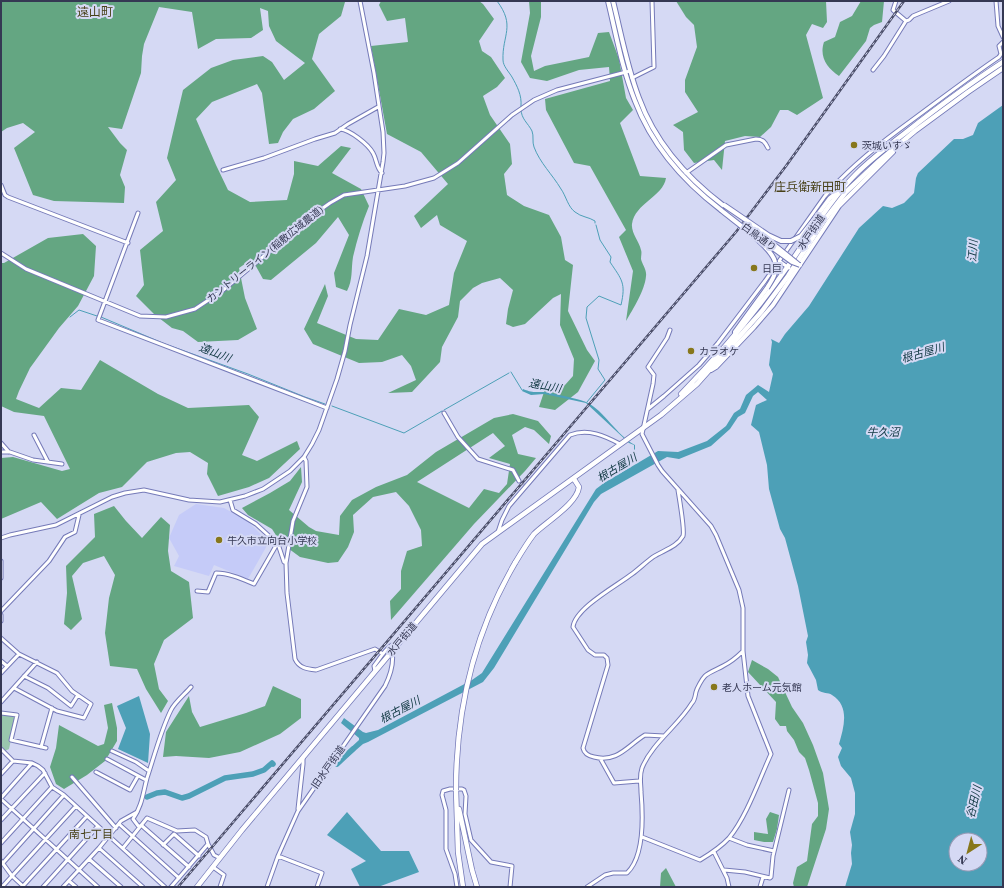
<svg xmlns="http://www.w3.org/2000/svg" width="1004" height="888" viewBox="0 0 1004 888" font-family="'Source Serif 4','Noto Sans JP',serif">
  <rect width="100%" height="100%" fill="#d5d9f4"/>
  <path fill="#c5cbf8" d="M196,504L224,508L246,520L269,542L248,579L214,565L209,576L174,566L179,556L169,538L179,515Z"/>
  <path fill="#99c7ad" d="M1,714L16,716L9,749L5,751L1,747Z"/>
  <path fill="#64a682" fill-rule="evenodd" d="M1,1H347L345,2L341,16L319,34L312,59L335,91L314,109L293,119L283,132L278,143L269,144L262,93L257,84L212,102L196,119L216,165L228,190L250,202L287,200L294,174V161L318,166L341,146L351,148L332,173L361,189L369,206C362,223 357,240 353,257C351,269 353,280 347,291L336,287L334,273L349,235L338,217L316,243L271,280L263,279L252,259L239,268L245,298L257,329L238,340L198,342L183,331L172,328L154,314L136,296L144,285L140,250L163,231L156,202L176,180L167,158L183,90L211,68L233,60L263,56L272,62L284,80L305,63L276,41L269,26L268,11L260,8L263,30L251,38L216,39L198,49L192,12L159,7L144,44L142,56L141,73L122,129L108,127L120,143L127,150L120,175L125,187L124,203L54,201L33,195L14,148L35,132L23,123L7,128L1,132Z
    M381,1H479L483,4L494,19L479,41L482,51L491,57L505,78L497,87L483,96L490,115L510,144L512,164L504,174L507,195L524,206L549,215L561,237L565,260L573,265L568,311L587,350L595,361L578,392L555,410L539,407L546,386L565,385L573,376L574,359L560,325L561,294L553,298L525,324L513,327L506,324L508,309L513,290L500,278L482,283L473,288L460,301L458,317L442,347L440,362L412,392L388,393L416,380L411,366L402,355L382,362L359,363L313,344L304,329L325,284L328,296L317,323L356,339L378,340L399,309L426,315L449,305L454,273L467,241L440,225L437,215L421,228L414,216L448,184L421,152L387,134L371,46L408,42L405,18L387,21L379,5Z
    M529,1H541V17L531,56L534,71L545,66L589,57L598,33L609,32L619,59L626,98L633,110L620,123L640,176L666,178C663,197 635,203 632,224C631,233 639,241 641,250C642,252 641,256 641,259C642,264 647,270 646,276C645,290 633,309 626,321L633,271L619,237L626,230L590,166L574,163L546,110L545,99L610,81L609,67L579,70L547,81L530,78L521,62L530,13Z
    M676,1H826L827,22L823,28L812,24L806,35L823,98L797,115L788,110H780L771,127L760,137L745,136L725,141L722,170L714,160L694,163L684,150L683,132L673,125L698,112L685,92V80L697,47L694,25L686,17Z
    M861,1H884L882,22L874,25L870,28L866,41L839,76C827,68 819,57 824,42L835,37L840,22L852,16Z
    M83,234L96,246L94,276L78,306L59,328L30,368L19,391L16,399L39,408L61,388L81,390L100,360L158,394L188,408L249,405L259,417L242,455L257,461L297,441L300,449L269,478L249,487L218,496L207,474L208,463L190,452L176,453L147,462L122,487L99,493L57,519L41,502L1,519V458L13,457L62,471L70,469L44,416L14,412L1,406V263H4L48,238Z
    M513,414L538,421L551,436L549,444L534,430L525,427L512,435L518,454L536,458L525,471L474,524L391,620L390,601L401,589V571L407,551L422,546L421,530L409,506L396,492L373,497L353,515L354,532L348,547L338,562L328,563L300,557L281,543L272,529L248,515L242,508L270,493L290,481L301,467L302,482L289,510L309,527L316,531L339,535L340,516L352,500L376,487L407,475L436,452L494,418ZM493,433L505,446L489,458L510,464L507,484L499,493L484,489L469,508L417,482Z
    M114,506L126,521L142,538L161,517L170,525L168,551L171,571L189,582L193,618L164,640L154,664L159,689L168,701L161,713L146,689L137,669L110,666L105,633L109,598L115,575L104,556L83,563L72,576L82,619L71,630L64,624L67,593L66,566L95,537L94,514Z
    M752,660L768,669L778,677L792,707L803,723L813,745L823,773L829,809L826,829L807,887H794L793,883L797,867L807,861L812,824L818,816V803L809,770L805,758L799,752L794,740L787,731L786,726H780L775,719L776,702L748,672Z
    M273,686L301,699V718L280,734L240,752L209,758L176,756L163,757L166,732L189,696L192,712L200,727L246,713L265,706Z
    M112,703L117,728V741L105,761L87,775L64,789L56,784L50,767L56,748L59,725L98,746L104,744L108,728L104,705Z
    M770,812L779,815L777,829L773,842H764L754,840V832L768,834L766,819Z
    M666,868L676,887H660L661,873Z"/>
  <path fill="#4da0b7" fill-rule="evenodd" d="M1003,105V887H845L852,864L851,853L852,845L850,832L855,814V793L851,778L841,766L838,757L842,748L839,744C844,727 850,706 832,695C828,692 823,694 818,690L816,680L807,663L808,655L806,642L808,636L798,586L785,538L780,529L769,489L767,465L759,432L751,425L756,405L767,400L758,392L753,396L745,413L738,417L730,429L711,446L679,459L667,457L601,494L594,502L494,668L483,682L368,742L363,744L348,757L346,752L359,740V738L341,723L344,718L363,732L366,733L378,730L472,680L482,673L596,489L604,483L658,451L678,452L707,441L726,426L734,413L740,409L746,395L758,385L769,392L773,374L769,365L772,342L771,339L779,343L785,334L809,306L859,228L883,206L892,208L904,203L914,193L916,178L918,173L954,139H963L973,135L978,123ZM956,840H980V864H956Z
    M523,389C533,393 534,392 544,392C549,392 582,400 586,402C605,411 616,435 635,445V451L637,455L635,456L634,452V445L629,443L586,403L544,394L531,395L522,391Z
    M139,696L150,734L148,763L118,749L126,728L117,706Z
    M347,812L381,851H409L419,872L378,887H360L351,869L366,861L327,835Z"/>
  <g fill="none" stroke-linecap="round" stroke-linejoin="round">
    <path stroke="#4da0b7" stroke-width="1" d="M497,1C516,26 502,35 503,60C503,66 509,72 512,77C517,86 522,95 521,106
      M521,109C521,119 528,123 532,131C534,136 532,142 534,147C540,163 552,174 561,189C566,196 568,207 575,212C581,217 589,217 595,221V223
      M70,317L79,310L97,316
      M101,317L165,344L248,374L305,397L325,404
      M511,372L522,390
      M587,402L605,380L598,369L599,360L586,318L587,307L599,296L621,305C626,283 622,280 610,262L611,257L600,240L596,225
      M332,406L404,433L442,411
      M444,410L509,373"/>
    <path stroke="#4da0b7" stroke-width="5.5" d="M337,764L353,749
      M147,797L157,793L165,792L182,798L189,796L225,778L253,774L264,770L272,763L273,764"/>
    <path stroke="#b5b9d4" stroke-width="3" stroke-dasharray="3 1.5" stroke-linecap="butt" d="M519,481L526,486"/>
    <defs>
      <path id="minor" d="M896,1L893,10L906,21L909,20L913,16L949,1
        M996,1L998,26L1003,37
        M873,70L884,56L906,21
        M632,78L654,67L652,1
        M340,129C350,130 368,144 373,153C377,160 376,167 382,173
        M223,170L264,158L315,139L335,133L348,124L378,107
        M686,173L726,145L756,139C763,139 765,142 768,148
        M1,185L5,195L8,197L128,243
        M138,213L98,320L327,408
        M1,253L26,269L140,316L166,317L195,309L222,291L313,215L330,203L344,195L405,186L434,178L458,163L512,115L534,100L557,90L630,71
        M779,261L789,268
        M648,409L664,396L699,365L718,343L765,281L825,196C847,170 873,149 900,129C933,105 965,80 999,57L1001,54L999,46L1003,42
        M444,413L458,437L478,459L513,470L519,481
        M34,435L48,462
        M1,443L9,452
        M1,452H10L33,460L62,464
        M230,500L233,510L256,524L278,544L284,562L286,563L287,593L295,659C299,668 307,669 316,670L375,649L383,654
        M498,532L502,520L509,506L570,435C588,428 605,436 620,444
        M1,538L10,535L56,525L112,497L125,493L144,490L189,500L220,502L245,496L263,489L290,471L304,457L312,444L319,430L337,379L345,351L350,325L367,256L383,162L384,153L383,132L374,73L360,1
        M1,561V578
        M286,563L293,521L307,487L306,461L304,457
        M197,591L208,592L216,573C229,573 242,579 254,584L277,544
        M1,611L49,561L65,537L75,532L79,515
        M1,615V621
        M1,638L19,654L57,673L72,691L91,704L84,718L57,711L14,688
        M1,661L7,666
        M375,671L374,666C381,657 388,644 399,642
        M1,673L19,654
        M24,676L48,688L71,706L78,695
        M1,702L37,662
        M1,713L17,715L11,740L46,748
        M664,736L645,735C628,745 618,763 594,757C589,756 584,753 583,748L608,665L607,658L604,655H595L588,650L573,627C575,608 618,585 632,574C639,569 646,562 653,557C664,550 677,547 683,536C685,530 679,497 678,490
        M41,747L52,708
        M1,749L13,761L32,763L38,766L43,770L52,787L64,795L165,887
        M112,751L136,762L149,771
        M600,758L614,783L639,781
        M107,759L146,780
        M96,772L130,790L138,776
        M1,774L13,761
        M72,777L116,828
        M1,798L32,763
        M1,799L98,887
        M298,809L303,764V758
        M1,820L45,773
        M119,824L179,878
        M141,825L189,867
        M139,827L133,819C142,806 143,793 147,778C154,757 161,730 171,710C175,702 185,694 191,687
        M642,837L700,860C710,854 721,847 729,838C747,816 759,780 771,754L748,696L743,651V608L739,590L716,535L711,526L662,471L658,465L642,434L653,384L654,375L648,367L667,338L670,330
        M729,838L747,845L774,851
        M1,843L52,787
        M208,844L214,855L220,858
        M163,845L174,834L199,856
        M99,848L143,887
        M123,848L147,818L177,831L195,830L206,837L208,844L171,887
        M714,852L727,878L729,887
        M278,856L322,873L317,887
        M89,859L121,887
        M1,861L12,876L24,887
        M3,863L64,795
        M213,867L224,875L220,887
        M724,870L745,872L770,878L771,877L773,856L789,790
        M69,881L76,887
        M23,886L87,816
        M2,887L76,806
        M43,887L98,826
        M63,887L99,848L121,821L137,812
        M267,887L278,856L298,811L385,686C390,676 394,662 392,651
        M457,887L455,874L446,849V810L442,795L443,791L450,789H462L464,790L466,796L465,814L471,840L491,862L512,866L510,887
        M587,887L605,875L613,873H627C645,856 643,815 641,792C641,783 639,777 642,768C652,743 678,726 692,703C695,700 695,696 696,692C697,688 702,679 705,676C709,672 718,669 723,666C731,662 737,657 743,651
        M760,887L763,877"/>
      <path id="major" d="M608,1C616,34 622,69 635,101C652,146 683,181 721,210
        M613,1C621,33 627,67 639,98C655,142 687,178 724,206
        M816,217L830,198L841,189
        M735,332L767,288
        M711,370L716,367L754,327L773,305L839,206L893,152"/>
      <path id="highway" d="M681,394C720,354 756,312 788,266C810,235 829,201 856,174C871,159 888,146 905,133C937,108 969,84 1003,62
        M515,563C521,553 527,543 534,534C546,522 577,504 579,487L574,479
        M456,790L458,852L463,887
        M459,809L472,870L477,887
        M197,887L242,830L482,544L661,415L697,384L762,311L788,276L823,222L846,192L879,161L915,131L968,92L1003,68"/>
    </defs>
    <use href="#minor" stroke="#757ab8" stroke-width="5"/>
    <use href="#major" stroke="#757ab8" stroke-width="6"/>
    <use href="#highway" stroke="#757ab8" stroke-width="6"/>
    <use href="#minor" stroke="#fff" stroke-width="3"/>
    <use href="#major" stroke="#fff" stroke-width="4"/>
    <use href="#highway" stroke="#fff" stroke-width="4.5"/>
    <defs>
      <path id="rail" d="M178,887L736,232L786,166L904,1"/>
    </defs>
    <use href="#rail" stroke="#4c4f6a" stroke-width="2.5"/>
    <use href="#rail" stroke="#d5d9f4" stroke-width="1" stroke-dasharray="3" stroke-linecap="butt"/>
    <defs>
      <path id="major-bridge" d="M724,205L768,235L781,241H791L801,236L816,217
        M721,210C734,221 772,247 775,262C778,272 772,280 767,288
        M752,227L798,264
        M751,232L792,262L800,265"/>
      <path id="highway-bridge" d="M456,790C456,710 474,633 515,563"/>
    </defs>
    <use href="#major-bridge" stroke="#757ab8" stroke-width="6" stroke-linecap="butt"/>
    <use href="#highway-bridge" stroke="#757ab8" stroke-width="6" stroke-linecap="butt"/>
    <use href="#major-bridge" stroke="#fff" stroke-width="4"/>
    <use href="#highway-bridge" stroke="#fff" stroke-width="4.5"/>
  </g>
  <g fill="#87771b" stroke="#d5d9f4" stroke-width="1.5">
    <circle cx="854" cy="145" r="4"/>
    <circle cx="754" cy="268" r="4"/>
    <circle cx="691" cy="351" r="4"/>
    <circle cx="219" cy="540" r="4"/>
    <circle cx="714" cy="687" r="4"/>
  </g>
  <g text-anchor="middle" dominant-baseline="central" stroke-width="4" stroke-linejoin="round" paint-order="stroke">
    <g font-size="10" fill="#353853" stroke="#d5d9f4" text-anchor="start">
      <text x="862" y="145">茨城いすゞ</text>
      <text x="762" y="268">日巨</text>
      <text x="699" y="351">カラオケ</text>
      <text x="227" y="540">牛久市立向台小学校</text>
      <text x="722" y="687">老人ホーム元気館</text>
    </g>
    <g font-size="10" fill="#353853" stroke="#d5d9f4">
      <text transform="translate(811 232) rotate(-56)">水戸街道</text>
      <text transform="translate(759 237) rotate(36)">白鳥通り</text>
      <text transform="translate(265 254) rotate(-39)">カントリーライン(稲敷広域農道)</text>
      <text transform="translate(402 639) rotate(-50)">水戸街道</text>
      <text transform="translate(328 767) rotate(-55)">旧水戸街道</text>
    </g>
    <g font-size="11" font-style="italic" fill="#0e3640" stroke="#d5d9f4">
      <text transform="translate(973 251) rotate(-86)">江川</text>
      <text transform="translate(215 353) rotate(21)">遠山川</text>
      <text transform="translate(923 353) rotate(-16)">根古屋川</text>
      <text transform="translate(545 386) rotate(10)">遠山川</text>
      <text x="883" y="432">牛久沼</text>
      <text transform="translate(617 468) rotate(-31)">根古屋川</text>
      <text transform="translate(400 710) rotate(-28)">根古屋川</text>
      <text transform="translate(974 802) rotate(-77)">谷田川</text>
    </g>
    <g font-size="11" fill="#484118" stroke="#d5d9f4">
      <text x="91" y="834">南七丁目</text>
    </g>
    <g font-size="12" fill="#484118" stroke="#d5d9f4">
      <text x="95" y="12">遠山町</text>
      <text x="810" y="187">庄兵衛新田町</text>
    </g>
  </g>
  <rect width="1004" height="888" fill="none" stroke="#353853" stroke-width="4"/>
  <g transform="translate(968 852) rotate(216)"><circle r="19" fill="#d5d9f4" stroke="#9599b4"/>
  <path d="M0-3L7 15L0 10L-7 15Z" fill="#87771b"/>
  <text y="-6" font-size="11" font-weight="bold" text-anchor="middle" fill="#353853">N</text>
  </g>
</svg>
